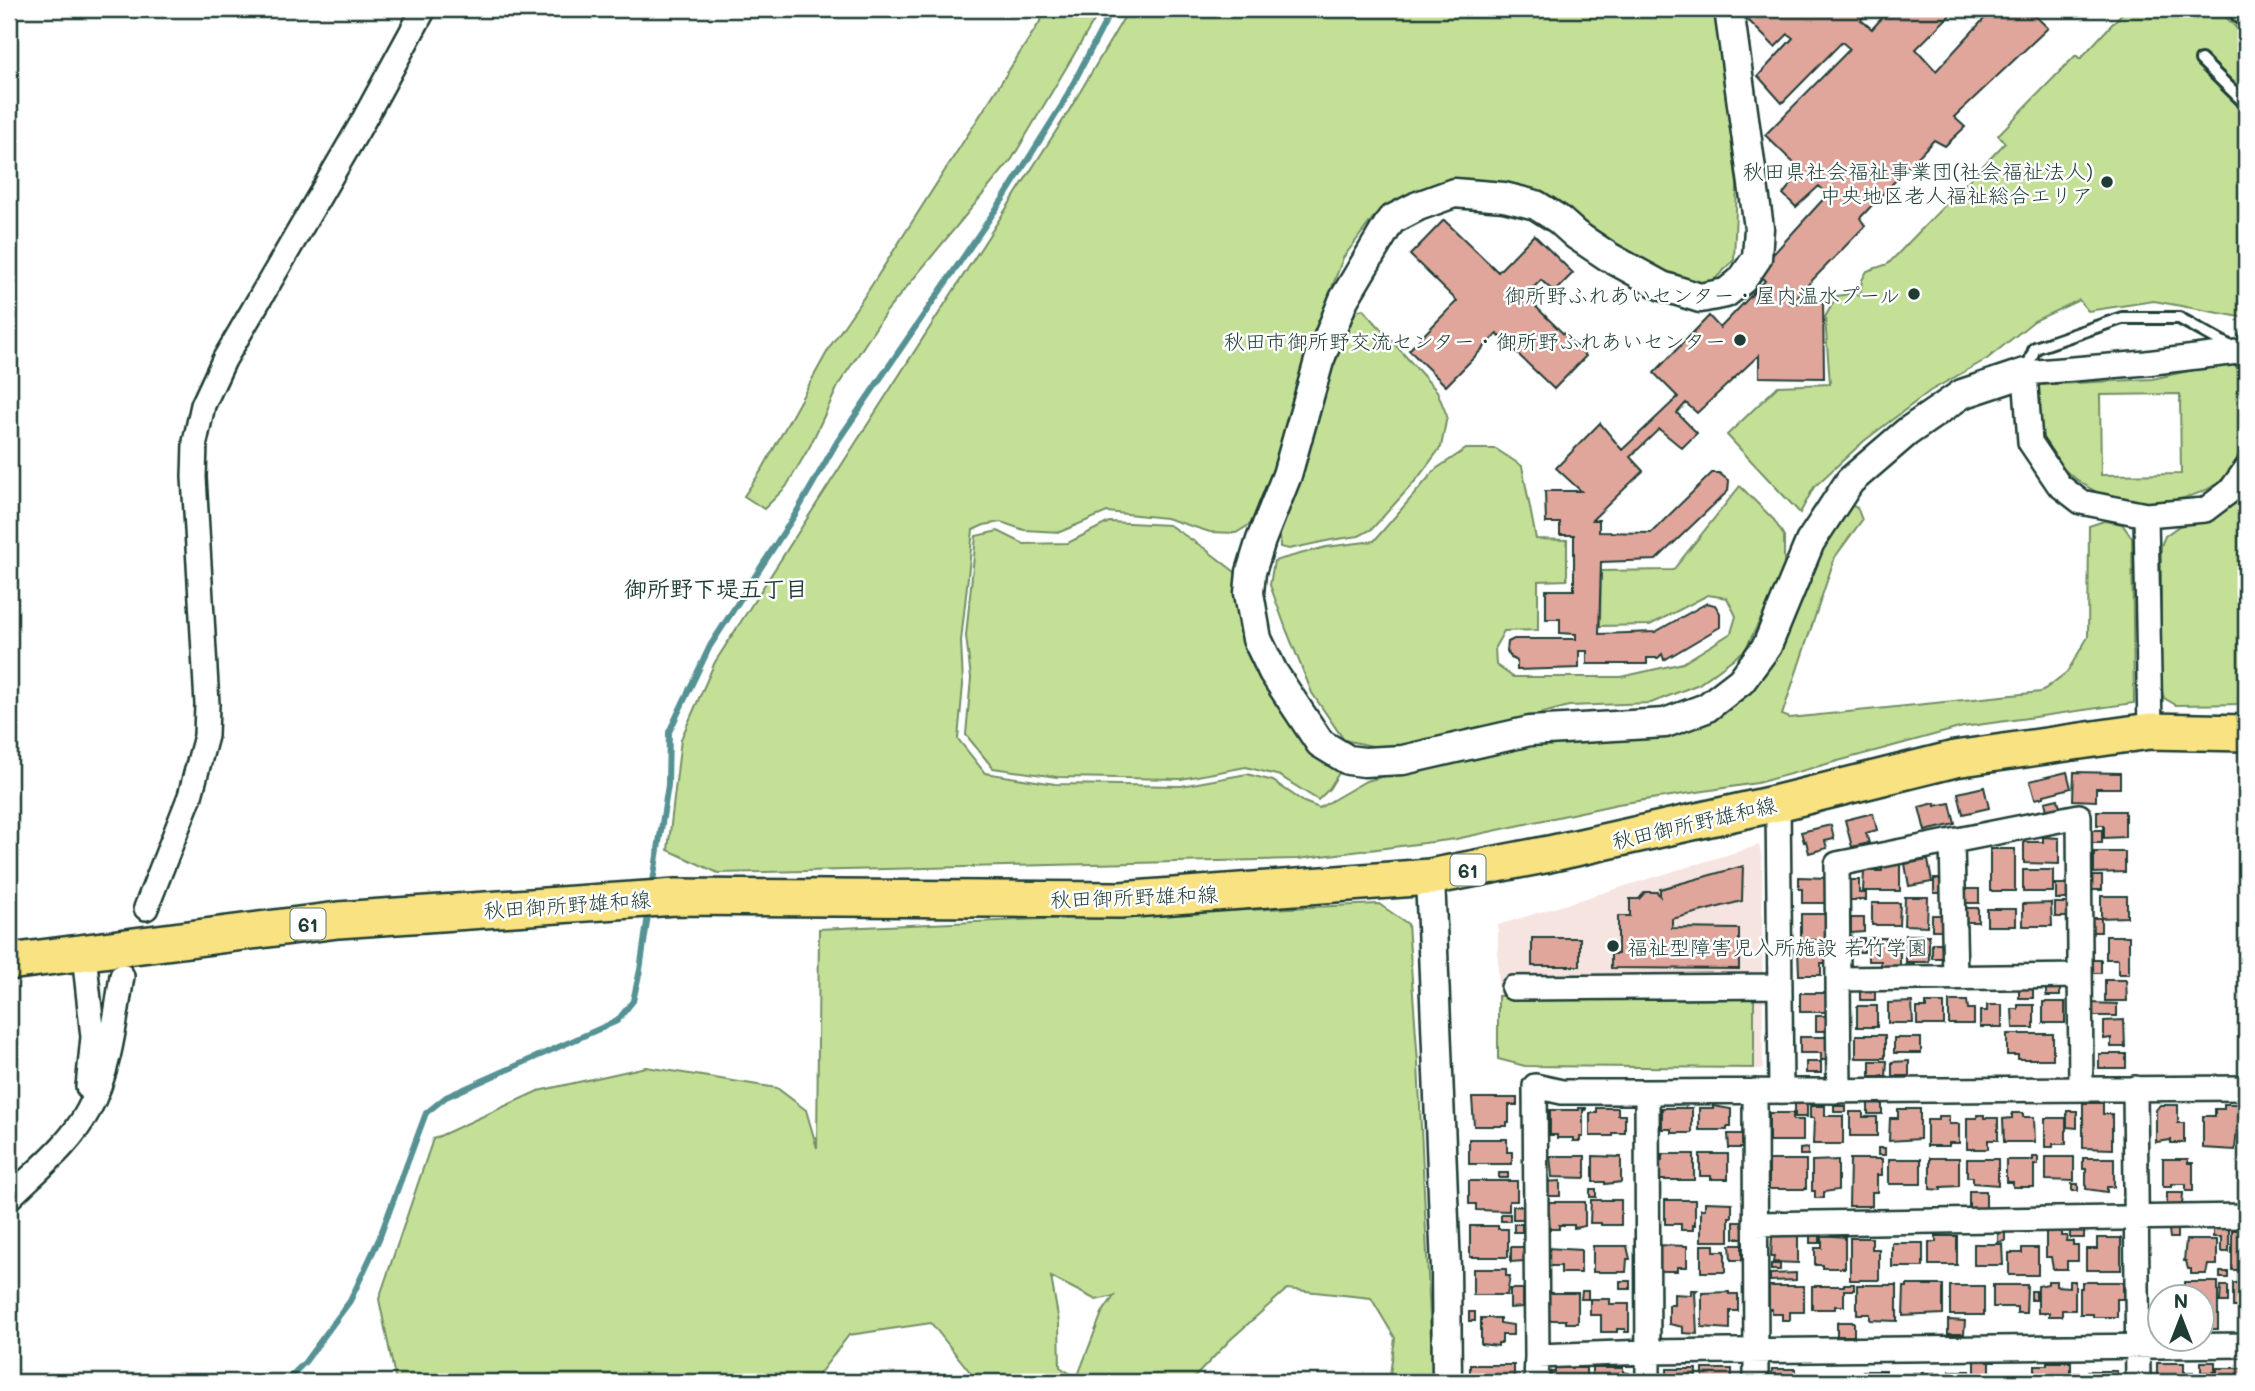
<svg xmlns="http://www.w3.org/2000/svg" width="2255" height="1391" viewBox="0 0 2255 1391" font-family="Mali,'Klee One',sans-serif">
  <rect width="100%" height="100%" fill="#fff"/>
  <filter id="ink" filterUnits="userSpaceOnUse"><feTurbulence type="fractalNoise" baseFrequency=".0143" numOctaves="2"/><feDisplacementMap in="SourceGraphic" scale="14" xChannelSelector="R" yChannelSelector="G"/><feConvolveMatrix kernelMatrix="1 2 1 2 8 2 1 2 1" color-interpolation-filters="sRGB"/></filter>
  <g filter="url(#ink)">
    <path fill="#f6e4e1" d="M1759,845L1762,860L1763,1069L1525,1066L1498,1059V925Z"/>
    <path fill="#c4e097" stroke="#728e66" stroke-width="2" fill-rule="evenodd" d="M1048,9H1101L1012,159L886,312L839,384L810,446L786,487L764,509L744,496L763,468L831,345L868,291Z
      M1129,9H1715L1737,185L1734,260L1708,286L1653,268L1558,204L1480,183L1416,191L1373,218L1343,258L1308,352L1280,456L1257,520L1236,533L1210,532L1166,518L1107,512L1060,532L1024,530L1001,522L984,525L973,530L961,641L963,685L958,739L985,773L1055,784L1181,786L1247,774L1273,781L1304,802L1319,808L1366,781L1401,772L1551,742L1660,737L1704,725L1735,701L1847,505L1857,507L1862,520L1835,557L1782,715L1790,718L2041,692L2067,672L2088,637L2089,526L2104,521L2122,524L2132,538L2134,703L1963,727L1757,783L1618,804L1456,839L1298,859L718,873L668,850L681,739L715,662L1067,114Z
      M2126,9H2186L2197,19L2208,9H2218L2246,38V318L2154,301L2088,311L2079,300L2034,321L1987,359L1930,391L1864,441L1814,487L1800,513L1727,435L1778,386L1830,384L1825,317L1837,296L1854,293L1860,296L1862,280L1867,271L1888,264L2005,143L1998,135L2076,55L2080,59Z
      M1363,309L1437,391L1447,416L1441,447L1417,479L1372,529L1359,536L1331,540L1289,549L1280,547V529L1350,312Z
      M2230,362L2242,372C2244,403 2249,445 2230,471C2208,501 2143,509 2110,499C2103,497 2097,492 2091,489C2061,471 2040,451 2035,415C2034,402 2033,397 2040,385L2152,379ZM2180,394L2181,474L2101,475L2100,395Z
      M1466,449H1496L1522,466L1536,539L1567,540V580L1538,581V630L1504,631L1495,647L1496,665L1513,677H1621L1683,663L1731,633L1736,616L1727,598L1708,595L1650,625L1600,626L1601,571L1673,570L1740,486L1774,520L1784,536V573L1745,650L1699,684L1651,703L1569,706L1413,748L1377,747L1344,740L1312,693L1286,629L1270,585L1274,561L1326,547L1374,541L1436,469Z
      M2240,501L2246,503V704L2176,705L2164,698L2161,688V546L2165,536L2179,526L2207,520L2224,507Z
      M1109,522L1169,525L1204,548L1235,572L1249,647L1342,768L1329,789L1318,800L1280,776L1246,767L1181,779L1057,777L993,768L966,735L971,678L966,636L976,536L998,531L1024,544L1068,543Z
      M1379,904L1408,924L1418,1063L1433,1382H1389L1395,1338L1371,1298L1287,1289L1230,1340L1190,1382H978L931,1323L849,1335L813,1382H396L379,1299L433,1139L538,1091L646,1067L777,1088L806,1110L817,1148L819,929ZM1051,1277L1096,1300L1114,1296L1102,1313L1077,1378L1060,1367L1059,1322Z
      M1754,994V1068L1525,1066L1498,1059V996Z"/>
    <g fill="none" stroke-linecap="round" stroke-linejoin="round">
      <path stroke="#569294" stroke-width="6" d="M652,888L668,785L669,732L710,646L796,513L837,442L1005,196L1062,105L1112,9
        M285,1382L305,1362L350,1301L379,1239L426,1113L446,1097L617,1021L633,1001L640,970L649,909"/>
    </g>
    <path fill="#e0a69c" stroke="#1f3d34" stroke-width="2" d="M1761,9H1864L1867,12L1861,20L1872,29L1890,9H1956L1916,49L1936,71L1993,9H2028L2048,28L1954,117L1965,127L1945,146L1934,140L1860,218L1865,226L1790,303L1823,301L1824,378L1759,377V355L1697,413L1686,403L1677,413L1697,433L1682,448L1659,429L1630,457L1643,471L1592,520H1599V532L1651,533L1712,473H1719L1729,481L1728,491L1656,560L1601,562L1599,634L1655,632L1707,603L1715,605L1720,613V627L1664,660L1662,654L1658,658H1647V664H1587V651H1579V668L1517,670V661L1511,658L1507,651L1508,642L1514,639H1576V634L1560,633V619H1546V590H1574V535H1560V523H1546L1545,491H1581L1556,468L1600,423L1622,450L1678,397L1654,373L1709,316L1720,328L1765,281L1757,272L1828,194L1819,186L1796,207L1783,194L1802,171L1765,135L1850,49L1842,42L1782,103L1758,76L1793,38L1788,34L1775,47L1748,20Z
      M1444,220L1498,272L1534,235L1573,273L1554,292L1541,280L1525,296L1586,356L1554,389L1497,334L1446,386L1409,350L1457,301L1410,255Z
      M2067,772L2071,788L2044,795V797L2035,799L2030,781Z
      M2074,772L2120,773V788H2096V801L2073,800Z
      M1984,787L1989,808L1963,814L1958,793Z
      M2058,799L2061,811L2048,814L2045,802Z
      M1935,803V806L1950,803L1955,824L1925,831L1919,807Z
      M2097,811H2125V837L2104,838V825H2097Z
      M1873,813L1877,830L1866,833L1869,843L1852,847L1845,820Z
      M1831,825L1834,839L1825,841L1827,848L1809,853L1806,841L1804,842L1801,832Z
      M2088,830H2102V843H2088Z
      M2043,837L2059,838V864L2024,863V842H2043Z
      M1990,849H2015V891H1990Z
      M2094,852H2125V872L2094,873Z
      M1928,860L1932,882L1909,886L1905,864Z
      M1882,865H1900V891H1863L1864,871H1882Z
      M1743,866L1742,901L1672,919V928L1739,929V969L1611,968V954H1618V916H1630V899H1639L1645,892H1657L1660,896V889Z
      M2023,870H2053V892H2023Z
      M2088,876H2102V890H2088Z
      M1799,877L1828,878V903H1802V889H1799Z
      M1934,879H1945V893H1934Z
      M1850,880H1859V893H1866V900H1850Z
      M2056,884H2069V899H2056Z
      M1965,889H1979V903H1965Z
      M2101,896H2127V917L2101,918Z
      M1905,897H1928L1927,926L1904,925Z
      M1872,903H1900L1899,925H1872Z
      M2051,903L2052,926H2023V904Z
      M2055,903H2068V917H2055Z
      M1965,908H1978V922H1965Z
      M1987,909H2016V926H1987Z
      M1801,914H1829V940H1801Z
      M1932,915H1944V930H1932Z
      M1851,918H1864V932L1851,933Z
      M2088,918H2101V932H2088Z
      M1906,935H1929V962H1906Z
      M2106,936H2129V974H2118V959H2106Z
      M1532,938H1580V966H1532Z
      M1851,938H1864V952H1851Z
      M1868,938H1900V966H1881V961H1868Z
      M1932,943H1945V958H1932Z
      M1798,950H1831V963H1821V975H1799Z
      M2088,960H2101V973H2088Z
      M2105,980H2126L2127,1001H2105Z
      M2019,985H2033V998H2019Z
      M2046,986H2060V996H2046Z
      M1860,987H1875V1000H1860Z
      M1800,993H1830V1012H1800Z
      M1949,1001H1967L1968,1009H1974V1024H1949Z
      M1912,1002L1913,1023H1888V1003Z
      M2043,1002H2065V1023H2043Z
      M1926,1003H1944V1025H1917V1008H1926Z
      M2090,1003L2117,1004V1016H2089Z
      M1987,1005H2002V1027H1980V1011H1987Z
      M2018,1005H2034V1028H2013L2012,1009H2018Z
      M1857,1006H1877V1027H1857Z
      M1816,1016H1831V1031H1816Z
      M2124,1020L2125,1047H2111V1038L2104,1039V1021Z
      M2007,1034H2053V1059H2018V1055H2007Z
      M1856,1035H1885V1058H1856Z
      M1800,1037H1830V1060H1821V1053H1800Z
      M1894,1038H1921V1053H1894Z
      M2099,1054H2126V1068H2099Z
      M1870,1061H1887L1886,1076H1870Z
      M1909,1061V1076H1892V1062Z
      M1806,1062H1821V1073H1806Z
      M1472,1098H1517V1105H1509V1122H1507V1126H1474Z
      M1868,1100H1882V1114H1868Z
      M1795,1102H1807V1117H1795Z
      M2083,1103H2103V1114H2112V1149L2083,1148Z
      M2224,1104H2241V1127H2237L2235,1150L2203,1148V1116H2215V1109H2224Z
      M2160,1105H2178V1123H2184V1143H2171V1140L2156,1142V1110Z
      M1713,1106L1731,1109V1127H1727V1130H1699V1108H1713Z
      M1810,1106H1825V1116H1843V1144H1813L1814,1118H1810Z
      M1834,1106H1846V1112H1834Z
      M1579,1108H1586V1110H1583V1137H1580V1141H1573V1138H1557V1135H1550V1110H1579Z
      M1597,1108H1618V1115H1625V1133H1613V1136H1590V1113H1597Z
      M1662,1108H1692V1133H1672V1129H1662Z
      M1898,1109H1920V1139L1889,1141L1890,1118H1898Z
      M2067,1111H2077V1128L2067,1127Z
      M1850,1112H1863V1117H1877V1136H1850Z
      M1769,1113H1793V1120H1803V1141H1769Z
      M2012,1113H2023V1117H2034L2035,1142H2004L2003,1119L2012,1118Z
      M1977,1115H1984V1118H1998V1140H1988V1149H1967V1118H1977Z
      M1938,1116H1949V1124H1959V1143H1949V1146H1927V1120H1938Z
      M2045,1118H2066V1144H2053V1147H2045Z
      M1728,1134H1742V1148H1729Z
      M1469,1139H1507V1152H1512V1164H1469Z
      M1808,1148V1155H1800V1149Z
      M1878,1148H1885V1155H1878Z
      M1662,1154H1694V1180H1659V1160H1662Z
      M1700,1154H1728V1179H1711V1176H1700Z
      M1550,1156H1585V1178L1552,1177Z
      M1593,1156L1621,1157V1182L1605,1184V1182H1593Z
      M2033,1157H2038V1165H2034V1187H2013V1182H2006V1160H2033Z
      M2046,1157H2074V1181L2046,1180Z
      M1930,1158H1959V1186L1941,1187V1190L1930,1189Z
      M2083,1158H2114V1187H2107V1192L2086,1189V1169H2083Z
      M1850,1159H1882V1175H1877V1192H1872V1206H1849Z
      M1889,1159H1921V1184H1889Z
      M1967,1159H1998V1185L1973,1183V1177H1967Z
      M2163,1159H2188V1163H2193V1191H2186V1184H2172V1187H2163Z
      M1769,1160H1806V1189H1769Z
      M1838,1160V1190L1824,1192V1198H1815V1191H1812V1161Z
      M1499,1173H1508V1178H1499Z
      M1469,1181H1517V1201H1509V1211L1476,1210V1204H1469Z
      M1560,1181V1196H1543V1182Z
      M2072,1184H2078V1191H2072Z
      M1590,1189H1596V1197H1590Z
      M1969,1191H1986V1209H1969Z
      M2167,1193H2183L2182,1206H2167Z
      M1591,1200H1621V1225H1601V1223H1590Z
      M1665,1200H1695V1225H1693V1230H1681V1224H1665Z
      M1549,1202H1585V1226L1574,1228V1225H1559V1229H1550L1549,1213H1545V1204H1549Z
      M1705,1202L1732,1203V1217H1729V1241H1701V1209H1705Z
      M1513,1206H1523V1219H1513Z
      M1501,1214H1510V1221H1501Z
      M1734,1222H1743V1238H1734Z
      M2213,1222L2229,1223V1252H2221V1237H2213Z
      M1514,1224H1522V1232H1514Z
      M2084,1225V1238H2070V1226Z
      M1470,1226H1498V1229H1508V1257H1470Z
      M1810,1228H1820V1243H1810Z
      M2046,1230H2061V1236H2067L2066,1241H2073V1245H2078V1261H2067V1269H2053L2051,1257H2046Z
      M2169,1230H2177V1238H2170Z
      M2232,1230H2244L2246,1270H2232Z
      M1998,1233H2005V1241L1998,1242Z
      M1822,1235L1845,1237V1268H1823V1265H1815V1248H1822Z
      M1772,1236H1798V1263L1773,1262L1774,1257H1771Z
      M1936,1236H1957V1265H1929V1242H1936Z
      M1850,1238H1872V1249H1879V1280H1850Z
      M2097,1238H2121V1270H2086V1249H2097Z
      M2186,1240H2217V1265H2208L2206,1274H2191V1269H2188L2186,1261H2184Z
      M1892,1243H1923V1267H1892Z
      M1974,1244H2002L2003,1265H1974Z
      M1654,1245L1687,1246V1267H1677V1271H1659V1260H1654Z
      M1701,1245H1714V1251H1725V1272H1701Z
      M1730,1245H1742V1260H1731Z
      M1593,1246H1627L1630,1259H1627L1626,1272H1593Z
      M1511,1247H1524V1261L1511,1262Z
      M1546,1248L1581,1250V1273H1561V1266H1546Z
      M2022,1248H2038V1275H2009V1253H2022Z
      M1771,1264H1780V1270H1771Z
      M1473,1269H1506V1276H1510L1507,1295H1473Z
      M2220,1272H2228V1278H2220Z
      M1796,1273V1280L1770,1281V1274Z
      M1620,1281H1630V1289H1620Z
      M2048,1281H2056V1286L2069,1287V1281H2075V1310H2062V1316H2049V1313H2038V1286L2048,1284Z
      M2082,1282H2123V1299H2117V1317H2093V1314H2080V1288H2082Z
      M2184,1282H2218V1329H2202V1296H2184Z
      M2233,1283H2246V1307H2233Z
      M1844,1284H1854V1290H1844V1306H1835V1309H1812V1286H1844Z
      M1857,1285H1897V1321L1870,1320V1314H1857Z
      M1907,1285H1943V1314L1903,1316L1904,1287H1907Z
      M1993,1285H2027L2026,1313H2017V1307H1993Z
      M1769,1286H1804V1312H1790V1320H1782V1314H1772V1309H1769Z
      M1950,1286H1984V1315H1950Z
      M2221,1286H2228V1302H2220Z
      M1510,1289H1523V1307L1510,1308Z
      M1691,1290H1697L1695,1292L1697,1334L1683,1333V1327L1669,1324V1305H1674V1294L1691,1295Z
      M1582,1291H1588V1299H1581Z
      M2031,1291H2036V1300H2031Z
      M1729,1292V1294H1738V1311H1730V1329L1702,1327V1293Z
      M1546,1293H1578V1323H1566V1320H1546Z
      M1590,1299H1610V1304H1629V1332H1625V1329H1617V1332H1601V1315H1590Z
      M1469,1312H1475V1321H1469Z
      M1481,1318H1500V1323L1513,1325V1335H1502V1343H1498V1346L1481,1344Z
      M1948,1320L1965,1321L1964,1334H1948Z
      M1837,1322H1854V1336H1837Z
      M1975,1360L1990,1361V1373H1975Z
      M2047,1362H2071V1375H2067V1382H2035V1365H2047Z
      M2201,1362H2215V1372H2213V1376H2217V1368H2243V1382H2206L2208,1372H2201Z
      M2157,1363H2184V1378H2186V1372H2193L2192,1378H2198V1382H2157Z
      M1470,1365H1514V1382H1470Z
      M1555,1368H1586V1382H1551V1372H1555Z
      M1592,1368H1623V1372L1629,1373V1382H1592Z
      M1667,1369H1696L1695,1382H1658V1374H1667Z
      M1703,1369H1732V1382H1703Z
      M1772,1369H1796V1377H1805V1382H1771Z
      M1863,1371H1886V1377H1899V1382H1863Z
      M1950,1371H1970V1377H1979V1382H1950Z
      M2088,1371H2117V1382H2075V1373H2088Z
      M1913,1373H1934V1378H1943V1382H1913Z
      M1992,1375H2019V1382H1991Z
      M1829,1376H1843V1380H1857V1382H1817V1379H1829Z"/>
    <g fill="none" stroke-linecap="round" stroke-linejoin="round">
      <defs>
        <path id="service" d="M2239,9L2235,13L2246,24
          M2201,60L2246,104
          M2026,371L2035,348L2122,318H2179L2240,352L2246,337"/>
        <path id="minor" d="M2246,351L2146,363L2025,373L2030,442L2059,485L2081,502L2146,515L2205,510L2230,491L2246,469
          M2146,515L2150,731
          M1778,803L1781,1091
          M1952,841L1955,978
          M146,908L190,796L206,736L207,704L194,477L195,442L203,405L224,360L362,123L424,9
          M84,954L93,1037L88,1087
          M1838,979L2080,976
          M1513,988L1780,986
          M2135,1088L2138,1382
          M1755,1091L1756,1382
          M1839,1091L1837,864L2079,816L2081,1089
          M1647,1092L1648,1382
          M9,1198C36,1171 70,1145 88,1111C110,1071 115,1020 122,976
          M1755,1224L2246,1216
          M1537,1356L1648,1352L2246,1345
          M1536,1382L1537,1356L1535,1086L1562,1092H1647L2246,1088"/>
        <path id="tertiary" d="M1729,9L1759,228L1757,258L1742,280L1726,293L1700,298L1662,286L1609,257L1576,235L1558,219L1536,205L1504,197L1454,193L1418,206L1391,220L1344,299L1319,361L1287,475L1261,540L1251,572L1249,593L1257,639L1273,672L1320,743L1348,760L1364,762L1403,760L1530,731L1665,723L1706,708L1741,681L1767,646L1810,542L1850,481L1907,432L1962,394L2025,373
          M1430,877L1446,1268L1447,1382"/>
        <path id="primary" d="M9,962L338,920L676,897L1120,900L1430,877L1549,854L1778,803L1955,759L2150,731L2246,733"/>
      </defs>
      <use href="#service" stroke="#1f3d34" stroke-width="16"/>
      <use href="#minor" stroke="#1f3d34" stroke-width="28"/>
      <use href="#tertiary" stroke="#1f3d34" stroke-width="33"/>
      <use href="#primary" stroke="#1f3d34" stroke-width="40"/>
      <use href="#service" stroke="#fff" stroke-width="10"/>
      <use href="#minor" stroke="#fff" stroke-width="23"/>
      <use href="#tertiary" stroke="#fff" stroke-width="28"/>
      <use href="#primary" stroke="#f8e281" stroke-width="35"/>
    </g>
  </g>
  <g fill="#1f3d34" stroke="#fff" stroke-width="2.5">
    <circle cx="2107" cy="182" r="7"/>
    <circle cx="1914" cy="294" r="7"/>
    <circle cx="1740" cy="340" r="7"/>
    <circle cx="1613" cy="946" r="7"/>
  </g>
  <g text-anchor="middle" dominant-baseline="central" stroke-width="5" stroke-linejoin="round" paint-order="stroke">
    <g fill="#fff" stroke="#627771" stroke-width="2">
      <rect x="1450.5" y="854.5" width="35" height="31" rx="5"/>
      <rect x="290.5" y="908.5" width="35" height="31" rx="5"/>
    </g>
    <g font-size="19" font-weight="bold" fill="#1f3d34">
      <text x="1468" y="870">61</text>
      <text x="308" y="924">61</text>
    </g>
    <g font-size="21" fill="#1f3d34" stroke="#fff" text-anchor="end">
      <text x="2093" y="170">秋田県社会福祉事業団(社会福祉法人)<tspan x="2093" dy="24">中央地区老人福祉総合エリア</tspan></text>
      <text x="1900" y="294">御所野ふれあいセンター・屋内温水プール</text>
      <text x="1726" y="340">秋田市御所野交流センター・御所野ふれあいセンター</text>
      <text x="1627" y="946" text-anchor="start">福祉型障害児入所施設 若竹学園</text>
    </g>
    <g font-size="21" fill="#1f3d34" stroke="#fff">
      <text transform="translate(1694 822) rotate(-13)">秋田御所野雄和線</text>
      <text transform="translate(1134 896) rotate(-2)">秋田御所野雄和線</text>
      <text transform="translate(567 904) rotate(-4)">秋田御所野雄和線</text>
    </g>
    <g font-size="23" font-weight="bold" fill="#1f3d34" stroke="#fff">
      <text x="716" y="588">御所野下堤五丁目</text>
    </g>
  </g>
  <rect width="2255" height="1391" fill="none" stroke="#fff" stroke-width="35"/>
  <rect x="18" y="18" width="2220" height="1356" fill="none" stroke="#1f3d34" stroke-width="2.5" filter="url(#ink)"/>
  <g transform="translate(2181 1318)"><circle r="33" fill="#ffffff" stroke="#a5b1ae" stroke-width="2"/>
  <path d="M0-5L12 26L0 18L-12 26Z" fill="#1f3d34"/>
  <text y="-10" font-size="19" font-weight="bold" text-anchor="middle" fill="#1f3d34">N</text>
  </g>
</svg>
